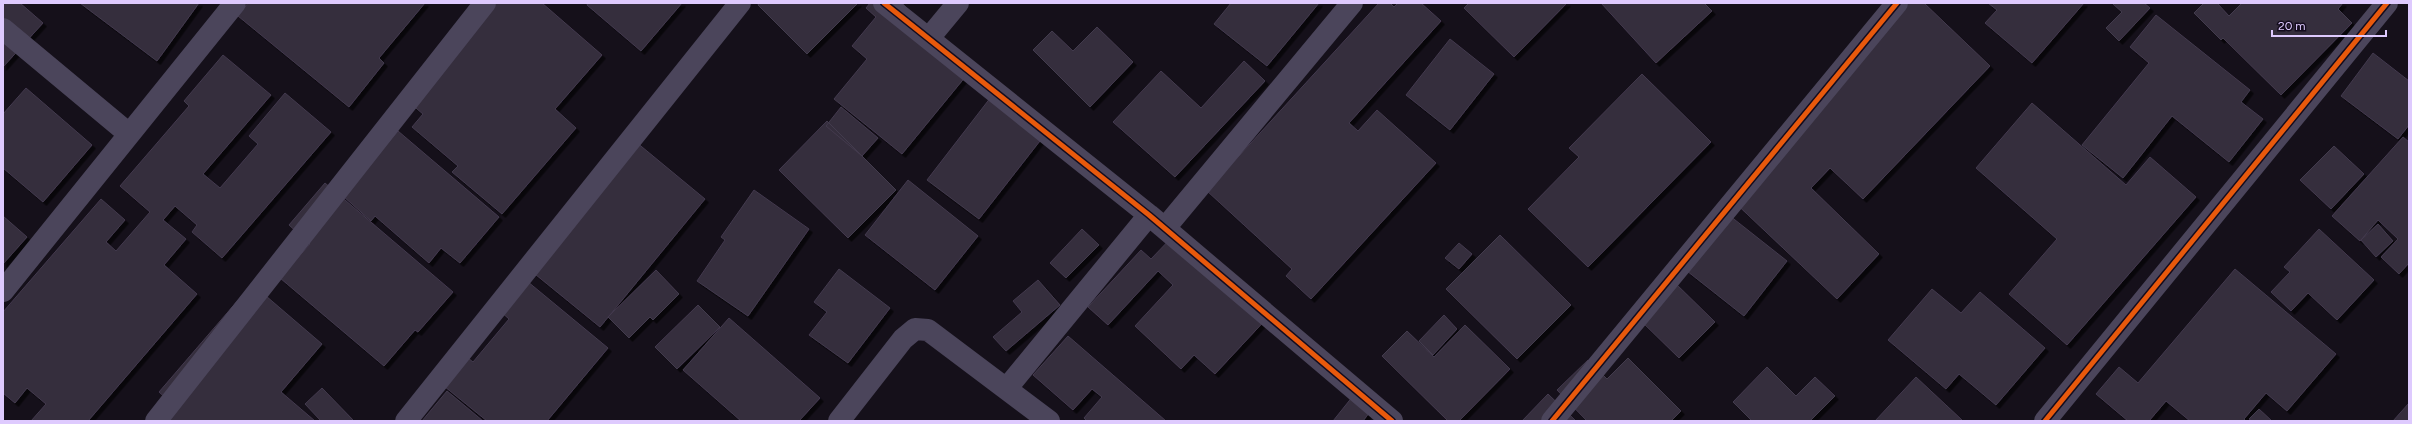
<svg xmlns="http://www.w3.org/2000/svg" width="2412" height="424" viewBox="0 0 2412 424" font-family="Figtree,sans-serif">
  <defs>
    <filter id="shadow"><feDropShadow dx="3.5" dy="3.5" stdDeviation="0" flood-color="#0009"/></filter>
  </defs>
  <rect width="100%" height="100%" fill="#15101a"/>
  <path fill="#342d3c" stroke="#433a4e" filter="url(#shadow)" d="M3,3H20L43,23L3,67Z
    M80,3H199L157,61Z
    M248,3H425L379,58L384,63L349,107L238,16Z
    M496,3H542L602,55L555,109L576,128L502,214L452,172L458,166L412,127L423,114L410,103Z
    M588,3H682L641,51L587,5Z
    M759,3H858L807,54L758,5Z
    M870,3H902L966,76L902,154L834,99L867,59L852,46L876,17L866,8Z
    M1231,3H1319L1267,66L1214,24Z
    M1379,3H1390L1394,7L1398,3H1421L1441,21L1349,123L1358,131L1377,110L1436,163L1311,299L1286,276L1292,269L1207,191Z
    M1469,3H1567L1514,57L1464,8Z
    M1601,3H1704L1712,11L1656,63Z
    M1893,3H1924L1990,66L1863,199L1830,168L1811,188L1879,254L1837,299L1729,197Z
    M1988,3H2084L2032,63L1985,23L1997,10Z
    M2114,3H2144L2150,8L2119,41L2106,28L2122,12L2113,4Z
    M2204,3H2217L2229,16L2242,3H2343L2338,9L2352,23L2281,95L2223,38L2221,40L2194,13Z
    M2156,15L2250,90L2241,102L2263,119L2229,162L2172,116L2123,178L2082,145L2149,63L2130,47Z
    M1097,27L1133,62L1090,107L1033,50L1052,31L1073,51Z
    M1450,39L1494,74L1450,130L1406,95Z
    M2373,53L2409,81V125L2398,139L2341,96Z
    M223,55L271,95L203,174L220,188L258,144L249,136L285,93L331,132L222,258L192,232L197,225L175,206L163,220L186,239L164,265L197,294L88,421H31L46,404L27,388L15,403L3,393V312L101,199L125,220L106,242L116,251L150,212L120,186L189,106L184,101Z
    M1244,61L1265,81L1175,177L1113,122L1161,71L1201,108Z
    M1642,74L1711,142L1588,267L1528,209L1579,157L1569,148Z
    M26,88L92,145L43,202L3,168V114Z
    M991,97L1043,137L979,219L927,180Z
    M2032,103L2126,185L2150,157L2196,197L2067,345L2009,294L2057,239L1976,168Z
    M841,107L878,138L862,156L826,126Z
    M827,121L896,190L848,238L779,170Z
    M398,131L499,217L460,263L441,248L429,263L375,216L371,221L343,196Z
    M2403,137L2409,142V263L2399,274L2381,257L2398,239L2378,220L2360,241L2332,216Z
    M636,142L705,199L600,327L530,270Z
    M2334,146L2364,174L2331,209L2300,180Z
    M908,180L978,236L935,290L865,235Z
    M325,183L453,292L418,332L415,330L384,366L280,278L310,244L289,225Z
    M754,190L809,229L748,316L697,281L725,240L721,237Z
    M3,216L27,237L3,264Z
    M1730,216L1787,261L1744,316L1687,271Z
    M2378,224L2393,241L2376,257L2361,240Z
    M1082,229L1099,245L1066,278L1050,263Z
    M2319,229L2374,280L2337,320L2308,293L2291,311L2271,292L2290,272L2284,267Z
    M1175,234L1269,316L1215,374L1194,355L1181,369L1135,326L1173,285L1158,271L1108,325L1088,307L1141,250L1151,259Z
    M1500,235L1571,305L1517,359L1446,289Z
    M1459,243L1472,254L1459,269L1445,258Z
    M839,269L890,308L848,363L809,335L827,312L814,302Z
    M2235,269L2336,354L2287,411L2266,393L2244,419L2246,421H2190L2166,401L2149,421H2128L2096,394L2119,367L2138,383Z
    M656,270L679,294L653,320L650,317L629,338L608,317Z
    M516,272L608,348L547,421H487L439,382L463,354L473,362L509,319L490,302Z
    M1038,280L1060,305L1006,351L993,337L1022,312L1013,301Z
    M1673,281L1715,322L1679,358L1638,318Z
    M252,284L322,344L281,392L315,421H157L168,400L159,392Z
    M1932,289L1961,313L1980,292L2045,348L1996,405L1959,374L1946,389L1888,340Z
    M698,305L720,327L677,369L655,347Z
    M1444,315L1457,329L1433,355L1419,341Z
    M729,318L820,398L799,421H741L683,370Z
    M1465,325L1510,369L1459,421H1448L1382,356L1407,331L1434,357Z
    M1068,336L1166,421H1087L1084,418L1102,397L1092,389L1073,410L1033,375Z
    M1628,358L1681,411L1671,421H1587L1557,390L1588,360L1607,379Z
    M1767,367L1796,396L1815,377L1835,396L1810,421H1752L1733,402Z
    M1916,377L1962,420V421H1875Z
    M322,388L354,421H321L305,404Z
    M447,391L483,421H422Z
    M1357,391L1375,405L1363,421H1333Z
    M1548,394L1576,421H1522Z
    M2409,403V421H2393Z
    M2259,409L2272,421H2252L2249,419Z"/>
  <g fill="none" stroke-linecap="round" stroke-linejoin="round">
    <path stroke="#4b455b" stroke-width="22" d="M884,3L1149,215L1392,421
      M3,29L129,134
      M929,38L958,3
      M1165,228L1352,3
      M3,291L235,3
      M1007,388L1149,215
      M156,421L485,3
      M406,421L740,3
      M839,421L903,339L915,329L928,330L1049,421
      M1552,421L1897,3
      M2045,421L2387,3"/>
    <defs>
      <path id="cycleway" d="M884,3L1149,215L1392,421
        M1552,421L1897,3
        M2045,421L2387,3"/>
    </defs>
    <use href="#cycleway" stroke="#140c1e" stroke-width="8"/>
    <use href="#cycleway" stroke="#e8590c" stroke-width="5"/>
  </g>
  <rect width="2412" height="424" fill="none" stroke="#decafe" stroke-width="8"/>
  <path d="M2272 30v6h114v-6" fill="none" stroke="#decafe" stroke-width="2"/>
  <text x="2278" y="30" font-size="12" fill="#decafe" stroke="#140c1e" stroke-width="3" paint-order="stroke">20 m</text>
</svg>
